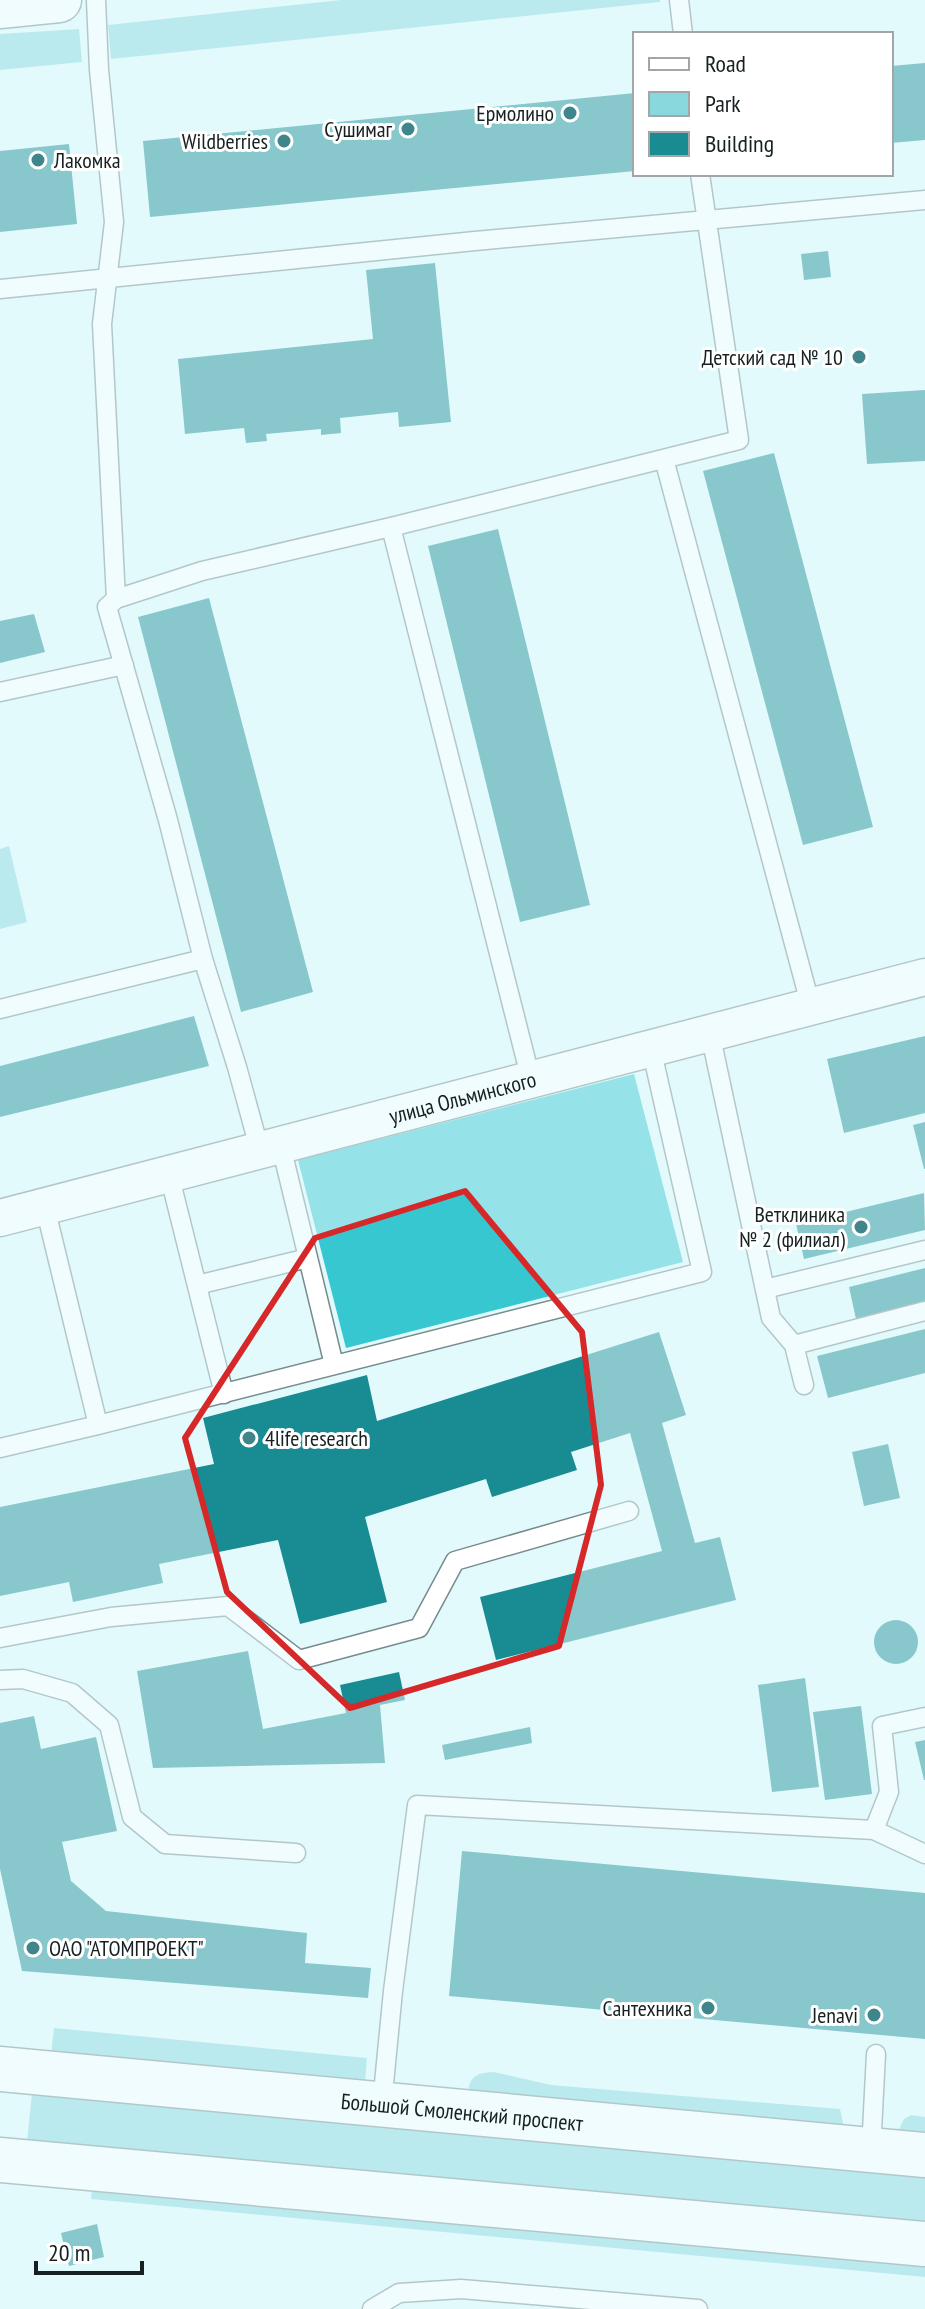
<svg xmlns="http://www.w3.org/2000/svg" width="925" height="2309" viewBox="0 0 925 2309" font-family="'PT Sans Narrow',sans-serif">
  <rect width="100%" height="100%" fill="#e3fafc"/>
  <path fill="#89d8de" d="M341,0H660V2L111,59L108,25Z
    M79,29L82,62L0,70V34Z
    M9,846L27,922L0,929V849Z
    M54,2028L367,2058L365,2083L51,2054Z
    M494,2072L551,2085L840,2109L844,2127L468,2093C470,2075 477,2073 494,2072Z
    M32,2093L925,2174V2225L27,2142Z
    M911,2115L925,2117V2133L898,2131L904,2119Z
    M92,2187L925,2265V2277L91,2199Z"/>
  <path fill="#36c7d1" d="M634,1074L683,1262L346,1348L298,1160Z"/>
  <path fill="#198c93" d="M925,63V140L891,143V66Z
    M635,93V171L150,217L143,141Z
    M69,144L77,224L0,232V151Z
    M828,251L831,277L804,280L801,254Z
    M435,263L451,422L399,427L398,412L340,418L341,433L321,435V429L266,434L267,441L246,443L244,428L185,434L178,359L373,339L366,270Z
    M925,390V461L867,464L862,394Z
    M774,453L873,827L803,845L703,471Z
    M498,529L590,905L520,922L428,546Z
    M209,598L313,992L241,1012L138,617Z
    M34,614L45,652L0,663V621Z
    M194,1016L209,1066L0,1117V1066Z
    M925,1036V1113L844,1133L827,1059Z
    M925,1122V1169H924L913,1125Z
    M924,1193L925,1230L804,1259L796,1224Z
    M925,1268V1302L856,1319L849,1287Z
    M925,1329V1373L828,1398L817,1356Z
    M659,1332L686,1415L662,1423L695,1543L720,1537L736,1600L496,1660L480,1597L662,1551L630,1433L571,1452L577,1470L492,1497L486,1479L365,1517L387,1602L300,1624L278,1540L159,1564L163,1583L73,1602L69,1582L0,1596V1507L214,1464L203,1418L367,1375L377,1421Z
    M888,1444L900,1498L864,1506L852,1452Z
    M874 1642a22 22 0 1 1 44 0a22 22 0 1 1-44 0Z
    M248,1651L263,1729L346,1713L340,1685L399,1672L405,1700L380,1705L385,1763L153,1768L137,1671Z
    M805,1678L819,1787L772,1792L758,1685Z
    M861,1706L872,1794L825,1800L813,1712Z
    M34,1716L41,1749L96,1737L117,1831L62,1842L71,1881L106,1911L307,1933L305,1963L371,1968L368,1998L22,1971L0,1869V1723Z
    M530,1727L532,1743L445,1760L442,1745Z
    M925,1740V1780H924L915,1742Z
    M462,1851L925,1893V2039L449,1996Z
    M97,2224L104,2257L69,2266L61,2233Z"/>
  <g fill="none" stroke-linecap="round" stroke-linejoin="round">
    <defs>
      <path id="lane" d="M96,0L99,70L114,222L102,324L116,599
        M679,0L683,34
        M0,289L475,241L925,200
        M664,459L811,1007
        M391,527L531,1080
        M0,692L124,665
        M0,1009L203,959
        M710,1033L771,1318L794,1345L804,1385
        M281,1146L334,1365
        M260,1151L237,1067L203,959L168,820L107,607L116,599L202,571L391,527L739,440L700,174
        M169,1174L224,1394
        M45,1207L98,1425
        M197,1285L308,1258
        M765,1289L925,1250
        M794,1345L925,1311
        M0,1448L98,1425L702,1272L651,1048
        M0,1638L111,1617L228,1606L299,1660L419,1628L455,1561L629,1511
        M0,1680L23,1679L72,1693L109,1725L132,1817L165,1844L296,1853
        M874,1830L889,1792L882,1726L925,1717
        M382,2104L393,1991L417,1805L874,1830L925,1854
        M871,2150L876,2054
        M372,2309L399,2293L461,2289L698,2309"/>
      <g id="street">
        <path id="s1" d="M0,1218L925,977"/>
      </g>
      <g id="secondary">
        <path d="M0,6L59,0"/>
        <path id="s2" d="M0,2069L925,2155"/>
        <path d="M0,2160L925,2244"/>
      </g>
    </defs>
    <use href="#lane" stroke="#768b8d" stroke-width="21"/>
    <use href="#street" stroke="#768b8d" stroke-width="39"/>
    <use href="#secondary" stroke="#768b8d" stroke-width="47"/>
    <use href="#lane" stroke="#fff" stroke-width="18"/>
    <use href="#street" stroke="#fff" stroke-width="36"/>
    <use href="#secondary" stroke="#fff" stroke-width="44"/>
  </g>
  <path d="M0 0H925V2309H0ZM465,1191L582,1332L601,1485L559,1646L350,1708L227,1592L185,1438L315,1238Z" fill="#e3fafc" fill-opacity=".55" fill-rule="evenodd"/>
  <path fill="none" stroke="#d62828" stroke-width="6" stroke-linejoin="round" d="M465,1191L582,1332L601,1485L559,1646L350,1708L227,1592L185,1438L315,1238Z"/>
  <g fill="#3e868b" stroke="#fff" stroke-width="3">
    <circle cx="570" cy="113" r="8"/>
    <circle cx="408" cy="129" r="8"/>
    <circle cx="284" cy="141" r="8"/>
    <circle cx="38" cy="160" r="8"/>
    <circle cx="859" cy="357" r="8"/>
    <circle cx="861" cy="1227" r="8"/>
    <circle cx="249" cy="1438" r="8"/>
    <circle cx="33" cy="1948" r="8"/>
    <circle cx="708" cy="2008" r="8"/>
    <circle cx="874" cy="2015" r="8"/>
  </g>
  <g text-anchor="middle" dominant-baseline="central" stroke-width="6" stroke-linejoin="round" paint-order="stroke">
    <g font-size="22" fill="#172020" stroke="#fff" text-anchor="end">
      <text x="554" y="113">Ермолино</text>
      <text x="392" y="129">Сушимаг</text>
      <text x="268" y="141">Wildberries</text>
      <text x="54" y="160" text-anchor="start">Лакомка</text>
      <text x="843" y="357">Детский сад № 10</text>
      <text x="845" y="1214">Ветклиника<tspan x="845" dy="25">№ 2 (филиал)</tspan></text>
      <text x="265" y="1438" text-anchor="start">4life research</text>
      <text x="49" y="1948" text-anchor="start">ОАО "АТОМПРОЕКТ"</text>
      <text x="692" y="2008">Сантехника</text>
      <text x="858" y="2015">Jenavi</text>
    </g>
    <g font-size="22" fill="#172020" stroke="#fff">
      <text stroke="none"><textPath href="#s1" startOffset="478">улица Ольминского</textPath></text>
      <text stroke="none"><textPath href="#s2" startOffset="464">Большой Смоленский проспект</textPath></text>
    </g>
  </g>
  <rect x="633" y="32" width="260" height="144" fill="#ffffff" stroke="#a2a6a6" stroke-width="2"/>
  <rect x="649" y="58" width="40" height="12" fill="#ffffff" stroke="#a2a6a6" stroke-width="2"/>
  <text x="705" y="72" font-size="24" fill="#172020">Road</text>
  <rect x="649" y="92" width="40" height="24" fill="#89d8de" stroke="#a2a6a6" stroke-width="2"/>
  <text x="705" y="112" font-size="24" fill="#172020">Park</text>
  <rect x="649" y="132" width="40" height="24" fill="#198c93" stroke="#a2a6a6" stroke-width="2"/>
  <text x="705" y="152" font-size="24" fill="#172020">Building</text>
  <path d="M36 2261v12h106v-12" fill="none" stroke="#172020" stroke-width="4"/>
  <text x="48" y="2261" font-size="24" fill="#172020" stroke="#ffffff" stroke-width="6" paint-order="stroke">20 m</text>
</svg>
